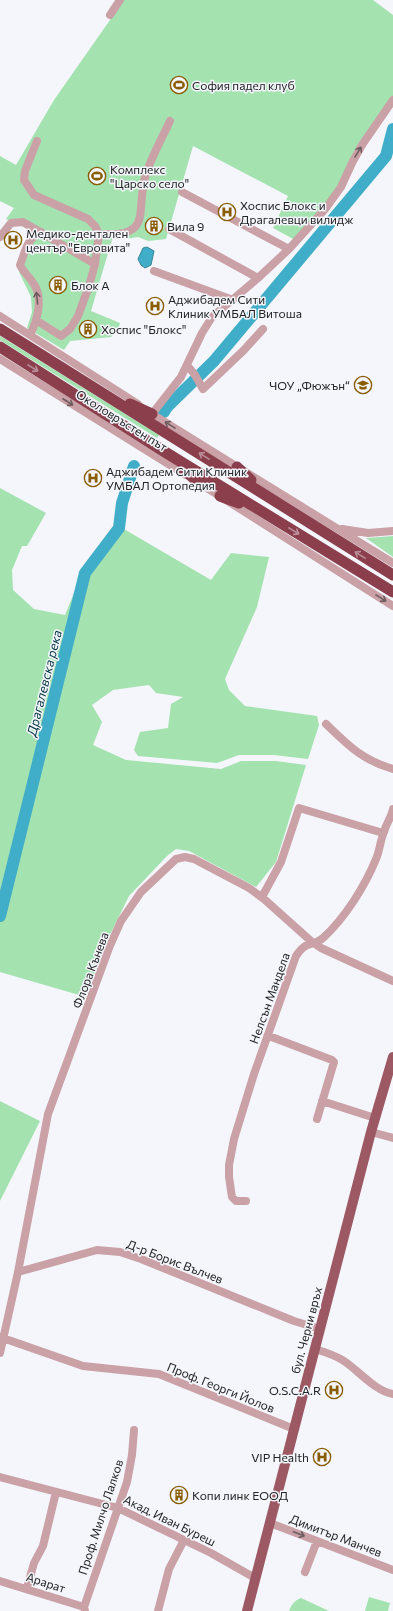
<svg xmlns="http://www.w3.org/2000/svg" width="393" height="1611" viewBox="0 0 393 1611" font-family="Commissioner,sans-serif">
  <rect width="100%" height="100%" fill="#f4f6fb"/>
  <path fill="#a4e2b0" d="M124,0H373L393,15V100L341,187L297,241L273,228L288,196L193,146L166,239L148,241L138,237L125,239L113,236L91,311L120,323L118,330L111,337L70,341L64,350L27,328L32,312L31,297L19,272V264L32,231L6,219L14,208L0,201V156L16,165L54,100Z
    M0,336L159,435L157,438L0,340Z
    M0,488L46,513L27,546H22L12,570L13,590L34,609L65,615L85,566L117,525L211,580L231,553L269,557L257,607L225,679L229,690L245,706L317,716L319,725L308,759L274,755H239L217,763L138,756L134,750L140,732L168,728L171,704L183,697L156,693L149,685L113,690L92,705L102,722L93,745L126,760L221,769L241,761H276L306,765L276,862L256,887L189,851L176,849L167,856L129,896L105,945L86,997L0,972Z
    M393,536V557L366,538Z
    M0,1101L40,1121L0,1201Z
    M369,1597L390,1603L388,1611H365Z
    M301,1598L329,1611H289C291,1605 295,1600 301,1598Z"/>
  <path fill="#40aec8" stroke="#378497" d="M147,247L154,251L151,265L145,268L141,265L138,259L143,248Z"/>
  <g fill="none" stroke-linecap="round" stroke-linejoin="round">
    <path stroke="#40aec8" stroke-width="12" d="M164,412L167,407L214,361L386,156L393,129
      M0,916L85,573L119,528L122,503L134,466"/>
    <path stroke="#c9a1a6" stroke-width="8" d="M110,15L120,0
      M182,192L289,249
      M169,229L258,278
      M99,234C156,238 134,210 146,174C152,156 162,138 170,121
      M0,237L11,223L23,222L95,264
      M154,271L233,300
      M0,316L138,404
      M36,320L61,336L70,329L78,316L89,286L95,264L99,234L95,226L88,219L34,195L24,180L25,171L37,141
      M30,335C37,321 43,300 35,286C31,278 23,272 20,265C26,250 26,240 41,232
      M0,359L186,475
      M187,365L195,375L203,389L244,350L263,329
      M147,411L393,563
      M152,414L181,377L202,333L212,317L258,278L289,249L326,208L341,187L352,163L362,145L393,100
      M196,481L393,606
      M342,529L368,533L393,531
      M326,724C349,746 362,760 393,769
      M262,897L281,862L299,808L383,833
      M269,1036L332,1060L334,1062L317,1119
      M322,1101L375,1118
      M371,1132L393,1138
      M246,1201H236L232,1197L229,1177V1165L234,1139L254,1074L296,956C307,939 313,947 323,938C345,918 365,886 376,859C380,850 380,841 384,832C386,824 391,818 393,809
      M18,1272L97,1250L120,1252L141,1259L294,1321L320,1329
      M0,1337L83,1366L159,1374L294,1429
      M315,1349C325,1352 335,1355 344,1361C359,1371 375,1391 393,1394
      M0,1353L18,1272L48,1114L109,948L121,921L141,892L176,859L185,857L194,859L249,888L264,899L312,942L321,948L393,981
      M0,1477L118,1508L211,1553L255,1578
      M270,1523L393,1570
      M305,1572L317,1541
      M0,1581L84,1607
      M27,1588L34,1563L43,1546L56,1492
      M85,1611L84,1607L127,1482L132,1455L134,1430
      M158,1611L169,1569L184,1540"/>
    <path stroke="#9c5964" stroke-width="10" d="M247,1611L371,1132L393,1057"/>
    <path stroke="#8b3f4d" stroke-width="11" d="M0,329L393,575
      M0,347L165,452L393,592
      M130,404L152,414
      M237,467L251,480
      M183,469L200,484
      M220,496L239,503"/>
  </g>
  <defs><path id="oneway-shaft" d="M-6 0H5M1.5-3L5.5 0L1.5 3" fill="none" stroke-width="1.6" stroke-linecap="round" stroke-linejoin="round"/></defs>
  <g stroke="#6d5c5f">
    <use href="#oneway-shaft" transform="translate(358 152) rotate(-59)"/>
    <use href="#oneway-shaft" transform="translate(37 298) rotate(-96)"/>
    <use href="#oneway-shaft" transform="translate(68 402) rotate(33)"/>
    <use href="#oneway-shaft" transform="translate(170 425) rotate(-148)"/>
    <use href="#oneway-shaft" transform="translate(381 598) rotate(32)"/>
    <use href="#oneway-shaft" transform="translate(299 1534) rotate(21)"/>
  </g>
  <g stroke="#ba919b">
    <use href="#oneway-shaft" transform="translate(33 368) rotate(32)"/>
    <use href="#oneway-shaft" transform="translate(204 456) rotate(-148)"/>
    <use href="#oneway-shaft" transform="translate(294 531) rotate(31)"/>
    <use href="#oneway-shaft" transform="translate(360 555) rotate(-148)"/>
  </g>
  <defs>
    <symbol id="stadium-ring" viewBox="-11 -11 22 22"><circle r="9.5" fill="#f4f6fb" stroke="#895c00" stroke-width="1.5"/><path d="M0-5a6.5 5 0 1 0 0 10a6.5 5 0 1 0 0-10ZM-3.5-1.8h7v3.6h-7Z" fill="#895c00"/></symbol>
    <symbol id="hospital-ring" viewBox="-11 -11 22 22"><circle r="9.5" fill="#f4f6fb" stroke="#895c00" stroke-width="1.5"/><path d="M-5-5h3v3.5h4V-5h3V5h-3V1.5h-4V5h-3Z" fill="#895c00"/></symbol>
    <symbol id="building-ring" viewBox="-11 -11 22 22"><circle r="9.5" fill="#f4f6fb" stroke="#895c00" stroke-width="1.5"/><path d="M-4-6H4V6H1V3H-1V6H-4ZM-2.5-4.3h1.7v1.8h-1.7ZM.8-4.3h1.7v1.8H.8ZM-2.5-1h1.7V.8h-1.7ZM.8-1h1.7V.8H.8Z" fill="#895c00"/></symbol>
    <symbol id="school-ring" viewBox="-11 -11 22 22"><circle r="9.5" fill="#f4f6fb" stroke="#895c00" stroke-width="1.5"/><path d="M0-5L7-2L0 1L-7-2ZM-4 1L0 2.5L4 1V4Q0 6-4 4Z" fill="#895c00"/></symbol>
  </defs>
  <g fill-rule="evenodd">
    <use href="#stadium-ring" x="169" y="75" width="20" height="20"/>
    <use href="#stadium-ring" x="87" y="166" width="20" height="20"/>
    <use href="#hospital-ring" x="217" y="202" width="20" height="20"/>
    <use href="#building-ring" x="144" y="216" width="20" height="20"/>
    <use href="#hospital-ring" x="3" y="230" width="20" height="20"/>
    <use href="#building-ring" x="48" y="275" width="20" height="20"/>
    <use href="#hospital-ring" x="145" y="296" width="20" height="20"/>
    <use href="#building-ring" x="78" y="319" width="20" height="20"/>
    <use href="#school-ring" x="353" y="375" width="20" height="20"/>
    <use href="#hospital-ring" x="83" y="468" width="20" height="20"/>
    <use href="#hospital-ring" x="324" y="1380" width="20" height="20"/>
    <use href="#hospital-ring" x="312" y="1447" width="20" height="20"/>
    <use href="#building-ring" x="169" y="1485" width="20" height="20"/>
  </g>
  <g text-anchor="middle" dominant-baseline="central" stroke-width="3" stroke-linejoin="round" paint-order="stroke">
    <g font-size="12" fill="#222325" stroke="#f4f6fb" text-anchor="start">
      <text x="192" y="85">София падел клуб</text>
      <text x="110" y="169">Комплекс<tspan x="110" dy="14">"Царско село"</tspan></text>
      <text x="240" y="205">Хоспис Блокс и<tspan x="240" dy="14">Драгалевци вилидж</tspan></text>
      <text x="167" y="226">Вила 9</text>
      <text x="26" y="233">Медико-дентален<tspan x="26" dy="14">център "Евровита"</tspan></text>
      <text x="71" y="285">Блок А</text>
      <text x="168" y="299">Аджибадем Сити<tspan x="168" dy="14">Клиник УМБАЛ Витоша</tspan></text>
      <text x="101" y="329">Хоспис "Блокс"</text>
      <text x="350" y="385" text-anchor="end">ЧОУ „Фюжън“</text>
      <text x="106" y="471">Аджибадем Сити Клиник<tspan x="106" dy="14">УМБАЛ Ортопедия</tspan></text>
      <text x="321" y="1390" text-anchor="end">O.S.C.A.R</text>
      <text x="309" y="1457" text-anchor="end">VIP Health</text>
      <text x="192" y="1495">Копи линк ЕООД</text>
    </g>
    <g font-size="12" fill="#222325" stroke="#f4f6fb">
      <text transform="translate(122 420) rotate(32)">Околовръстен път</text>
      <text transform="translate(90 970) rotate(-69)">Флора Кънева</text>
      <text transform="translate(269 998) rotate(-70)">Нелсън Мандела</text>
      <text transform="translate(175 1261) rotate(21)">Д-р Борис Вълчев</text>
      <text transform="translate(306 1330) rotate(-75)">бул. Черни връх</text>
      <text transform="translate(221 1387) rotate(22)">Проф. Георги Йолов</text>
      <text transform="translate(100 1517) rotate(-72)">Проф. Милчо Лалков</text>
      <text transform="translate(170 1520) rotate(26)">Акад. Иван Буреш</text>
      <text transform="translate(336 1535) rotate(21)">Димитър Манчев</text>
      <text transform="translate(46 1582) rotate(18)">Арарат</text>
    </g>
    <g font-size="13" font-style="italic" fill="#053844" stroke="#f4f6fb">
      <text transform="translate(44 683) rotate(-76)">Драгалевска река</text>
    </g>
  </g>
</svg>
